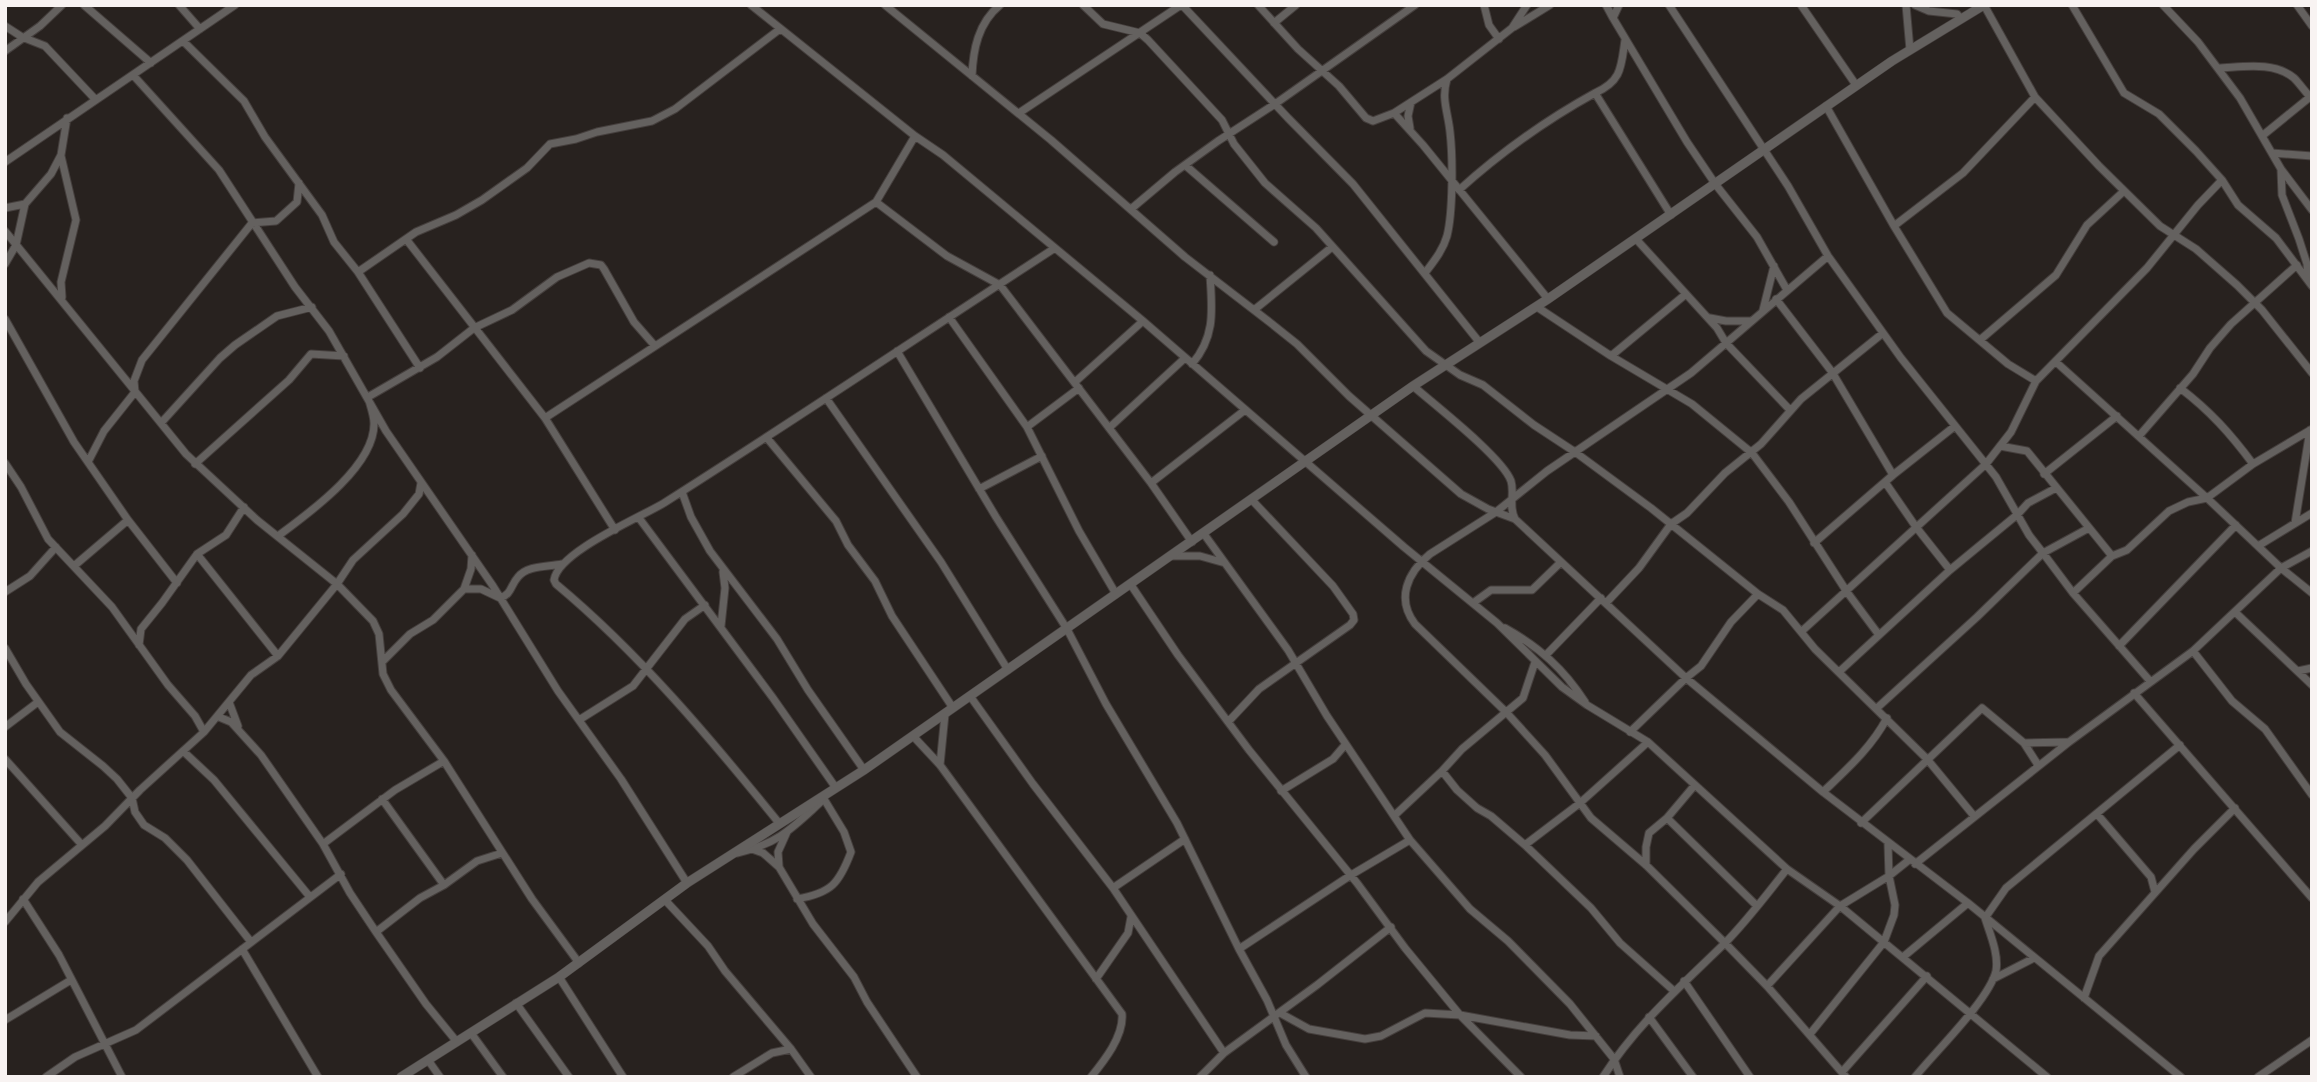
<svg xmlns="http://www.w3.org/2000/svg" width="2317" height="1082" viewBox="0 0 2317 1082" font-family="'Noto Sans',sans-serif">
  <rect width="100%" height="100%" fill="#28221f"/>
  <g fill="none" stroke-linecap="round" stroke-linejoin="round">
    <defs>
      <path id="minor" d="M84,5L151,63
        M179,5L200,29
        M751,5L915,136L943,155L1143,321L1404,547L1497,623L1562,687L1587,705L1648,742L1787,869L1840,906L2047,1077
        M885,5L1051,140L1185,257L1272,324L1297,344L1349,396L1461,494L1488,509L1515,519L1686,678L1823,792L1968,903L2181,1077
        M1083,5L1103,24L1140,33L1148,40L1222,120L1234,144L1265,183L1316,228L1426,351L1460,375L1483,385L1534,425L1575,452L1651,508L1758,594L1783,610L1815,649L1927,759L1974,816
        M1182,5L1288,118L1353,184L1480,343
        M1258,5L1298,49L1339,86L1366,118L1373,121L1394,113L1447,79L1512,28L1527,5
        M1484,5L1489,25L1499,39
        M1606,5L1613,18
        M1619,5L1613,18L1687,142L1716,185L1757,237L1787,290
        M1669,5L1788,186L1828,256L1901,358L1996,477L2029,535L2043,553L2073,593L2150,681
        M1801,5L1856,85
        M1906,5L1910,50
        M1915,5L1929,11L1957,14L1961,19
        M1984,5L2035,97L2099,166L2160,226L2196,249L2237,285L2262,310L2312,373
        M2072,5L2124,93L2159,114L2196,151L2222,180L2238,205L2276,238L2312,286
        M2163,5L2198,42L2240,98L2281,169L2282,195L2299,239L2307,264L2308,280
        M2297,5L2312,26
        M1274,23L1296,5
        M5,26L22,37L45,46L95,99
        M1514,27L1550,5
        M183,41L244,101L265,137L322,215L334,242L358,272L420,368
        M5,51L40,26L62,5
        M2218,68C2243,67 2274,61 2294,78C2300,84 2306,93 2312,99
        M133,75L219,170L295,287L329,331L386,431L493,586L558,691L621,779L687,883
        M972,76C973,50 978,23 1000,5
        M1595,93C1622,81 1621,67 1625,40
        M1826,106L1894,226L1947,313L2008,364L2036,381
        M1019,113L1181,5
        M1394,113L1423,145L1548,299
        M1410,128L1408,116L1411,102
        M915,136L876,202L947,256L1000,285L1151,483L1192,542
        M2262,136L2310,97
        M2272,153L2312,156
        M61,156L76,220L61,282L62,297
        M5,162L235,5
        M1185,165L1274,242
        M2281,169L2312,210
        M1459,190C1500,153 1546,120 1595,93L1671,215
        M5,208L25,204
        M1131,209L1175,172L1218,141L1275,104L1415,5
        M1894,226L1963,173L2035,97
        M5,231L186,454L257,520L337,584L373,621L379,634L383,674L391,690L444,761L532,899L579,963
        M406,239L545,418L615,530
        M1636,239L1717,328L1726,343L1790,410
        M1828,256L1691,373L1547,471L1496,512L1430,554C1407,573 1396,599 1415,624L1506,712L1545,755L1591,818L1646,865L1725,943L1767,986L1846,1077
        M5,264L16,245L25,204L51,174L61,155L67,118
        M358,272L416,232L456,215L482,200L527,168L550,144L576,139L597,132L652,121L675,109L780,29
        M1425,273C1434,261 1443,250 1447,236C1453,212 1453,158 1450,132C1448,112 1441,99 1447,79
        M1776,299L1832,372L1893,475
        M1537,307L1611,356L1692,404L1752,453L1789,502L1847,592L1879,635
        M1254,310L1332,247
        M1763,310L1774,266
        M949,317L1027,427
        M1710,318L1726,321H1750
        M5,319L74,442L128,520L74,566
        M1980,340L2056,275L2087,225L2124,191
        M897,351L996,517L1067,629L1106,704L1177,823L1239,949L1267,1000L1286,1045L1306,1077
        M1611,356L1686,294
        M2056,362L2207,498L2281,568L2312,593
        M1192,364C1216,336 1212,309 1210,275
        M1075,382L1143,321
        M1413,386C1435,405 1503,458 1511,481C1515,494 1508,506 1515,519
        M1079,388L1027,427L1079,531L1116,594
        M2180,388C2210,411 2230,433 2253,464
        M826,398L941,562L1008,670
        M545,418L876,202
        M161,423L220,358L235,345L277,316L312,307
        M1109,428L1185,358
        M2139,436L2193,374L2210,348L2231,324L2297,265
        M767,438L836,521L848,545L875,581L892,616L953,708
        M2000,446L2027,451L2112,556
        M88,462L104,431L135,392L134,381L142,360L252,223L276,221L297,202L299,183
        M5,463L21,487L48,539L112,607L168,685L195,716L204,732
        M195,464L289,380L311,354L344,356
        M2044,474L2117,416
        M1885,482L1916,527L1950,570
        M1151,483L1245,410
        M979,489L1042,456
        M682,492L691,517L710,551L777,639L808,690L864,770
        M639,518L773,698L836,788
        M128,520L177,583
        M2295,523L2310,430
        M1204,534L1288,650L1327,716L1410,840L1470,909L1508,941L1570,1004L1614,1059L1620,1077
        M278,536C309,513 375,466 374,423C374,415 370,405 368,397L437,357L474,328L512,310L557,277L589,263L601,265L604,269L634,322L655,346
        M1814,543L1893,475L1955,426
        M2258,546L2312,513
        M197,554L278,656
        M1173,556H1200L1225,563
        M1131,585L1178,655L1249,750L1357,883L1405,948L1460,1015L1521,1077
        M464,589H481L500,598C512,594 510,586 518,577C527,565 548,567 562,564
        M5,592L30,576L56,547
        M2073,593L2112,556L2127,550L2169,511L2188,502L2207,498L2253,464L2312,429
        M1473,603L1491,590H1532L1561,562
        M1606,603L1639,568L1671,524L1687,513L1725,473L1761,444L1801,399L1883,333
        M2235,612L2312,685
        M721,626L725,588L723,572
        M1505,628C1539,647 1564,669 1585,702
        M1802,631L1986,464L2011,432L2036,381L2147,268L2198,205L2222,180
        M139,645L141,629L162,603L197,554L226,535L244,507
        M2119,646L2236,525
        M5,648L26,684L60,732L103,766L117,779L132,798L135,812L144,825L165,838L187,860L251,942
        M2193,651L2232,701L2265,729L2312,795
        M1546,655L1601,598
        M382,662L410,634L433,620L464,589L471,569L472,555
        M1840,671L1950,570L2018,514L2028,503L2056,488
        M2298,671L2312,668
        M2134,693L2312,898
        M970,696L1033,784L1113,888L1224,1053
        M229,702L238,726
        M1877,708L1977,617L2043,553L2089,528
        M219,717L231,722L261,755L323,844L350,893L376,932L426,1004L457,1042
        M579,720L633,686L685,619L705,605
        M1228,722L1259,689L1350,625L1354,620L1353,614L1333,586L1251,499
        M5,727L38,702
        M1630,732L1686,678L1701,666L1731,622L1758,594
        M913,736L940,765L1122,1014C1124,1036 1104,1061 1091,1077
        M2024,743L2068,742
        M183,751L214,780L310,897
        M5,759L82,845
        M940,765L945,714
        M1442,771L1457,790L1477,808L1491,816L1525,845L1591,908L1620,943L1674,991
        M1281,791L1333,759L1345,745
        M1823,792C1847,769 1871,748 1887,718
        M382,799L444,885
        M2097,814L2151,877L2155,892
        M1395,815L1442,771L1462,749L1523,698L1535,662
        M1667,818L1757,906
        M779,823C710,738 640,654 556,584L554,580C558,552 639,518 664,503C795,420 924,333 1055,248
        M1861,823L1982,708L2024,743L2038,765
        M323,844L395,790L444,761
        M1525,845L1580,803L1648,742
        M752,849L763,853L779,867L813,924L854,977L867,1002L917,1077
        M737,853C780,843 792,828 823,800
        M1915,864L2069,742L2193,651L2281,568L2312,551
        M1646,865V847L1649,833L1667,818L1694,786
        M779,866L778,852L787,832
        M1113,888L1185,839
        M23,899L59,955L122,1077
        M797,899C831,893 839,884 851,852L844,832L824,799
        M665,900L708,946L725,971L791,1049L811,1077
        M5,922L38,882L105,826L140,790L204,732L251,675L278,656L337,584L353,560L403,514L419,494L421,483
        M376,932L420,898L444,885L477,861L502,853
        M242,949L318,1077
        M1239,949L1351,875L1410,840
        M1903,957L1968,903
        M559,977L623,1077
        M1096,979L1128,933L1131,917
        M1993,979L2034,958
        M1684,981L1750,1077
        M1767,986L1840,906L1889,876L1909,860
        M2084,998L2099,956L2194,849L2235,808
        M516,1003L569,1077
        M1280,1013L1309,1029L1365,1039L1381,1036L1425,1013L1460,1015L1570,1035L1596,1036
        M1649,1017L1693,1077
        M5,1020L71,980
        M471,1033L503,1077
        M1810,1034L1884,942L1894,915L1895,905L1889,876L1888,844
        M428,1060L440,1077
        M1842,1072L1927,976
        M46,1077L75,1057L136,1030L341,874
        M733,1077L772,1053L791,1049
        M1200,1077L1224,1053L1317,985L1391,927
        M1603,1077C1636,1025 1681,986 1724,944C1747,921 1767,894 1787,869
        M1915,1077C1935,1052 1989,1000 1996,971C1999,954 1990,934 1985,918L2006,888L2180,745
        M2258,1077L2312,1040"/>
      <path id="tertiary" d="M401,1077L559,977L687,883L864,770L1413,386L1548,299L1892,61L1984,5"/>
    </defs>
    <use href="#minor" stroke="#453f3d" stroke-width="9"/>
    <use href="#tertiary" stroke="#453f3d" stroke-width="10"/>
    <use href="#minor" stroke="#64615f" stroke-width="7"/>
    <use href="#tertiary" stroke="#64615f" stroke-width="9"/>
  </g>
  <rect width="2317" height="1082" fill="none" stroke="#f8f3f2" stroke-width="14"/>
</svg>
